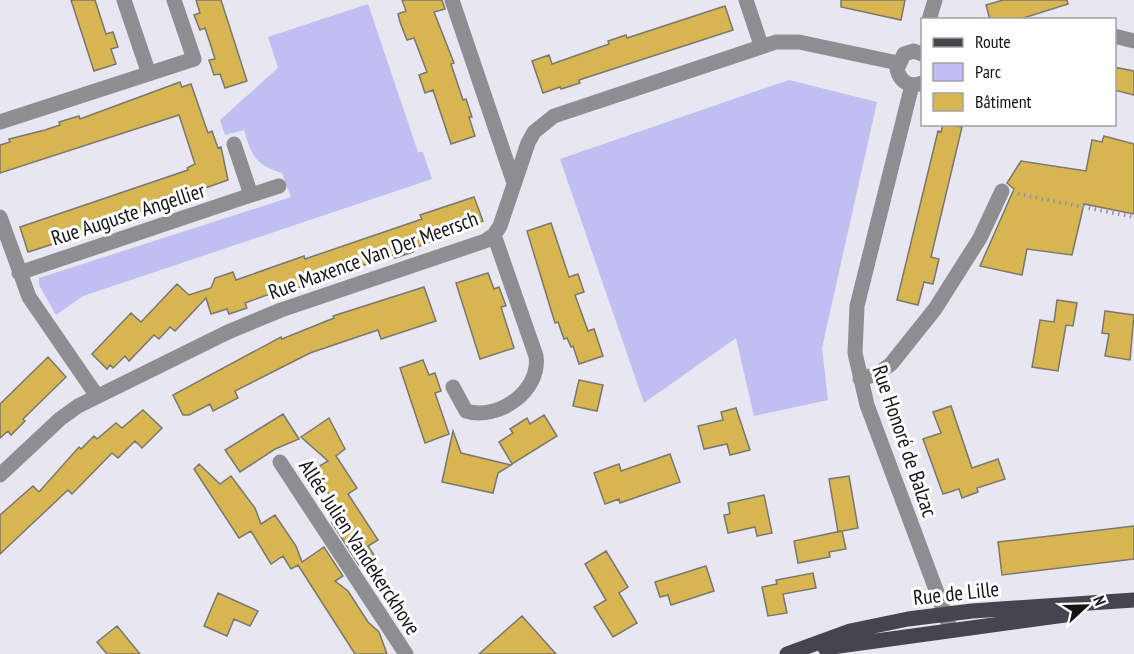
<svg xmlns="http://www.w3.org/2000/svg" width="1134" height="654" viewBox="0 0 1134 654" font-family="'PT Sans Narrow',sans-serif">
  <rect width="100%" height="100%" fill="#e7e6f1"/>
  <path fill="#c1bef1" d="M368,4L418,152H423L432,179L83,296L56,315L39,285V278L291,197L282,173C255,164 252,157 244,130L225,135L220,120L278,68L268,37Z
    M789,80L877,102L822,348L828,400L754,416L736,338L644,403L560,159Z"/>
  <path fill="#d7b651" stroke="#7a776e" stroke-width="1.5" d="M71,0H95L106,34L113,32L118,47L111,49L116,64L94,71Z
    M196,0H221L247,81L225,88L220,74L214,75L209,60L215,59L210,43L205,28L200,30L194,15L200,13Z
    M402,0H442L445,9L434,12L454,63L451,64L463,100L466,99L472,117H469L475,136L451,144L433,90L425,93L419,75L427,72L414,38L407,40L400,22L398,14L406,11Z
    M841,0H905L901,20L841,7Z
    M1003,0H1067L1068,4L1017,20H990L986,5Z
    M725,6L733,30L579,80L580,83L561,89L560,87L543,93L532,61L549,55L552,64L609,44L608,41L626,35L627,38Z
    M1114,67L1134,71V95L1114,90Z
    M180,82L182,87L191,84L208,133L212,131L218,148L221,147L228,180L177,198L167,202L168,207L147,214L146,209L118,219L120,223L28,252L20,227L188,170L187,168L195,164L179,115L0,173V145L10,142L9,139L45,130L60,125L59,122L79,116L80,119Z
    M943,124L962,127L931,257L939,259L933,284L924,282L918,305L897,300L938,131L941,132Z
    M1104,136L1134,144V214L1084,204L1072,255L1027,249L1022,275L980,266L1014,189L1007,183L1021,161L1086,171L1092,140L1102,142Z
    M474,197L483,221L412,249L413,252L395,258L394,255L358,267L359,270L342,276L341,273L297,288L298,291L280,297L278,291L245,303L247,308L229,314L227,309L211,314L206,298L175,331L170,327L159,339L154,335L129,361L125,356L113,368L110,365L107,369L92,354L131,313L141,322L177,284L189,295L211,288L215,278L233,272L236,280L304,256L305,259L422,219L420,215Z
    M551,223L569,277L578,274L584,292L575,295L588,331L594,329L603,356L579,364L573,346L571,347L567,338L564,339L558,322L555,323L527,231Z
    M488,273L494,289L499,287L506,306L501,307L514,348L480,359L456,283Z
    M424,287L436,321L381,339L378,330L310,353L235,391L238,398L213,411L210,404L189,415H183L173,395L281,337L282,339L334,318L333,316Z
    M1057,300L1077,303L1073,326L1066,325L1058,371L1032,367L1040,320L1054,322Z
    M1105,311L1134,315L1130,360L1105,356L1109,334L1102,333Z
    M48,357L66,377L23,419L25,421L11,435L8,431L0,438V404Z
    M423,360L429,375L435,373L441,391L435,393L449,434L425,443L400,368Z
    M579,380L603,385L597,411L573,406Z
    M951,406L972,468L998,459L1005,479L977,488L978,492L962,498L959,489L943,494L923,439L941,433L933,412Z
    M736,408L750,450L730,455L727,444L704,449L698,426L723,420L721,412Z
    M143,410L162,428L142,448L135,441L118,458L112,453L72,494L68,490L0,554V515L33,486L39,492L79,447L81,449L94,436L97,439L116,423L122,428Z
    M283,414L299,439L275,449L240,472L225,450Z
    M544,415L557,436L512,464L499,442L513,433L510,429L527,418L530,424Z
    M329,418L345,449L336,456L357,488L348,494L378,540L368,546L374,555L359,565L332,523L339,519L329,494L313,470L328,461L301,437Z
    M453,431L461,453L511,465L498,473L493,493L442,482Z
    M670,454L680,482L620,503L619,499L605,504L594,473L619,464L621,471Z
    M199,464L220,484L231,476L255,508L261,524L275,515L296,546L302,562L324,547L343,576L335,581L348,591L368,622L379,632L387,654H355L298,565L291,569L283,556L271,564L251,531L239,538L194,469Z
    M849,476L858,528L842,531L846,549L829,552L830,557L798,563L794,541L841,531L838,532L829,479Z
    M764,495L772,533L757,536L755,527L728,533L724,515L730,514L728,503Z
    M1134,526V559L1002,575L998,542Z
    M606,551L628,587L619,593L637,623L613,637L594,607L606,600L585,564Z
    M706,566L714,591L671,605L668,595L660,597L655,582Z
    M813,573L816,588L783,594L787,613L768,616L762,587L777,584L776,580Z
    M218,593L258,611L250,626L234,619L227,636L204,626Z
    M522,616L556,654H479Z
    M117,626L140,654H107L97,642Z"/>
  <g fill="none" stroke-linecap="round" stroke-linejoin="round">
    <path stroke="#96959d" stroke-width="4" stroke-dasharray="1.5 4.5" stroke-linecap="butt" d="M1018,194L1134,217"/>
    <path stroke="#8e8d92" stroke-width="15" d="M124,0L149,74
      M452,0L513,180
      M746,0L761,45
      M929,20L935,0
      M1114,36L1134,41
      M922,54L914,51L904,54L897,69C900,82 910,88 922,83
      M912,85L857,306L855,353L867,405L951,630
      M0,122L194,59L174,0
      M234,144L251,195L279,186
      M0,217L29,297L97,396
      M19,273L251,195
      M860,379L877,374L891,364L935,309L980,238L1002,191
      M453,387L466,411C498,421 541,391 536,356L494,235
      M280,462L406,654
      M0,475L60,419L78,406L228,332L281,310L485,241L494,235L500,226L528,143L534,132L554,116L776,42H799L898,63"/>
    <path stroke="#46454d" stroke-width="15" d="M825,648L1065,615
      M787,654L850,631L908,619L972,611L1134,600"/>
  </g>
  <g text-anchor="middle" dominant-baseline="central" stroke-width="6" stroke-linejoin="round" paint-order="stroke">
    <g font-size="21" fill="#141417" stroke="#fff">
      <text transform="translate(128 214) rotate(-18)">Rue Auguste Angellier</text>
      <text transform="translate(373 255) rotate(-20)">Rue Maxence Van Der Meersch</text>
      <text transform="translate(905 441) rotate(71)">Rue Honoré de Balzac</text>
      <text transform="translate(360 547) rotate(57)">Allée Julien Vandekerckhove</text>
      <text transform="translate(956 593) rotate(-6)">Rue de Lille</text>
    </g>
  </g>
  <rect x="921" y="18" width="195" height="108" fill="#ffffff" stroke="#a1a1a2" stroke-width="1.5"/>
  <rect x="933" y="38" width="30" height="9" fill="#46454d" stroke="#a1a1a2" stroke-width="1.5"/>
  <text x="975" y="48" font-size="18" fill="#141417">Route</text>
  <rect x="933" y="63" width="30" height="18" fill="#c1bef1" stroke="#a1a1a2" stroke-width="1.5"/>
  <text x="975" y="78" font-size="18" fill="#141417">Parc</text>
  <rect x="933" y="93" width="30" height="18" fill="#d7b651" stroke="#a1a1a2" stroke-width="1.5"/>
  <text x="975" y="108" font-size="18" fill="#141417">Bâtiment</text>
  <g transform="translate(1086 606) rotate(68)" stroke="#ffffff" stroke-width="4.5" paint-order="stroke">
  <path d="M0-4.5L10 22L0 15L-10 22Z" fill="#141417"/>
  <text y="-9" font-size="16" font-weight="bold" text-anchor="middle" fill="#141417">N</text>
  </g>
</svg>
